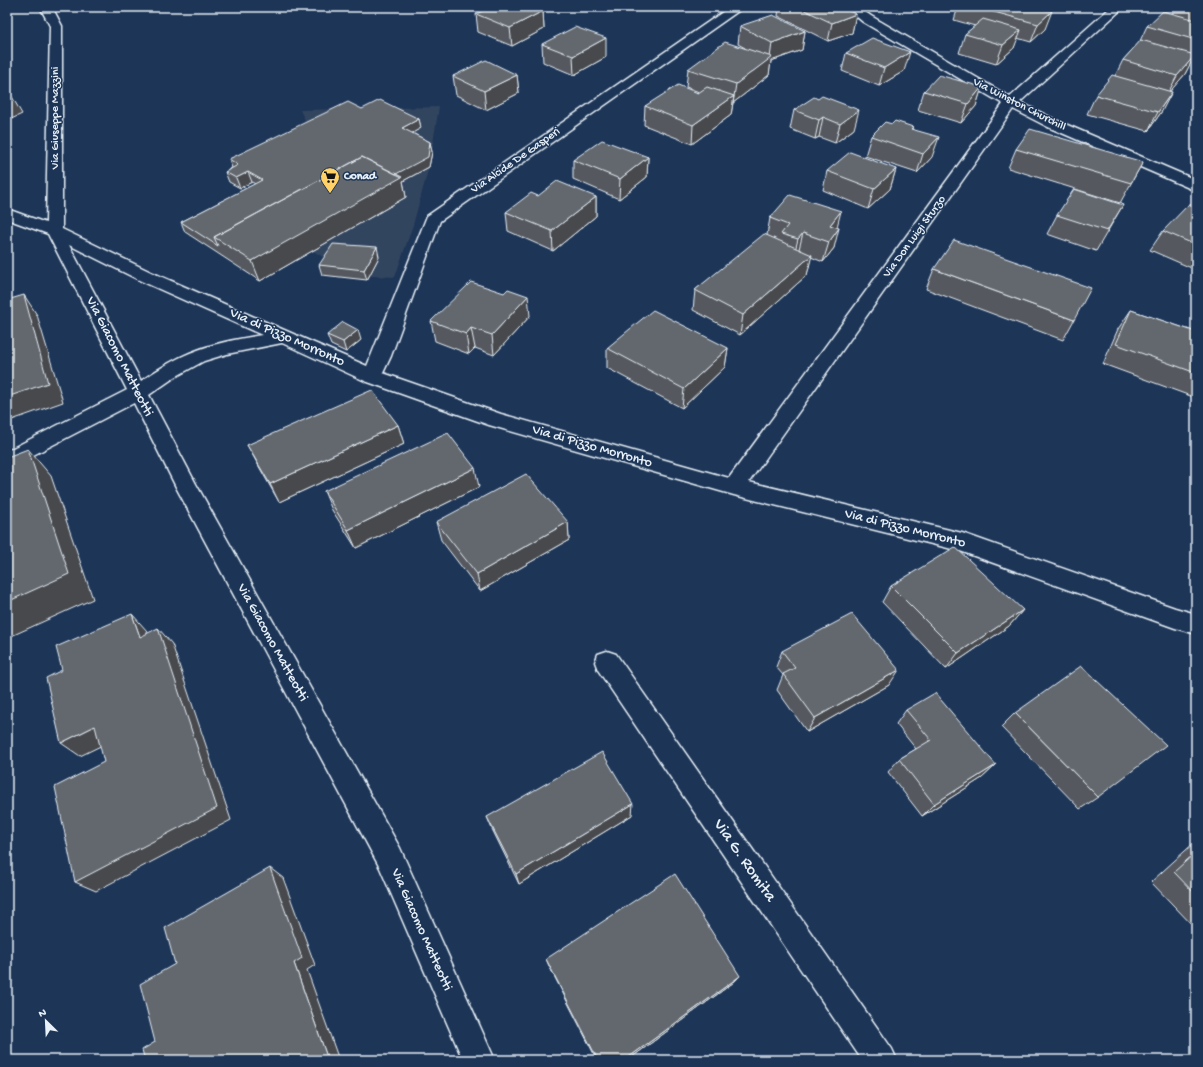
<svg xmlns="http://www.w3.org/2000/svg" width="1203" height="1067" viewBox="0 0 1203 1067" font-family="'Gochi Hand',sans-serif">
  <rect width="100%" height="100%" fill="#1d3557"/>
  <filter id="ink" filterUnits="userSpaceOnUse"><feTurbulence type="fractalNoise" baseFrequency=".025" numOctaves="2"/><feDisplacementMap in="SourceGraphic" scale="8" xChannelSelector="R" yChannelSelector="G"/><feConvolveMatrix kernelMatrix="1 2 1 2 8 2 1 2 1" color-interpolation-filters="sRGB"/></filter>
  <g filter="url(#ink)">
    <path fill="#32445e" d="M439,107L429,167L413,225L395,277L370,276L367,280L322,275L331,262L313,251L260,281L185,232L265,190L252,182L240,188L229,182L310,131L300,110Z"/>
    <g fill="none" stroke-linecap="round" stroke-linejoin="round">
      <defs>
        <path id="street" d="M40,7H52L62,26V229L153,273L367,366L427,216L730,7H744L440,221L391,356L383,373L501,414L729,478L1003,104L863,22L845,7H858L871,16L1010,97L1111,7H1124L1020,102L1058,121L1196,180V191L1048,127L1013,109L749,482L962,533L1175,608L1196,614V634L1175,628L960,551L734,495L489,425L365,381L282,343L227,354L204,361L175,377L149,395L196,484L400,848L495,1060H463L380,868L177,489L134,403L14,465L7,468V451L127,390L48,234L7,219V209L46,223L50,26ZM69,245L141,281L262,335C238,339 213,343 190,353C173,360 157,370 141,381Z
          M607,651L616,654L892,1049L897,1060H862L598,670L595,662L598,654Z"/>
      </defs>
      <use href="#street" stroke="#e8f1f8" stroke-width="3"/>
      <use href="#street" fill="#1d3557" fill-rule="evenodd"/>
    </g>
    <path fill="#56595f" stroke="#e8f1f8" d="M689,7H703L699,10Z
      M779,7H840L856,14L852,33L828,41L778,16Z
      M958,7H1037L1045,29L1031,42L1017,38L1014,48L996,64L959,53L965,34L975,26L954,20Z
      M1176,7H1196V61L1192,60L1185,74L1170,91L1162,111L1148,131L1087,114L1096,95L1115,76L1123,60L1139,43L1147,26L1172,14Z
      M543,11L544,29L512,46L478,32L476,14Z
      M740,26L805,31L802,50L771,61L769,75L733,103L731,115L692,144L644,125L645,106L699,92L686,87L688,69L745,48L738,44Z
      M542,44L606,57L574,75L543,62Z
      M846,53L904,71L879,86L842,71Z
      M517,75L519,93L486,110L456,95L453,76Z
      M982,87L976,106L961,123L918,110L924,91Z
      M818,99L854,129L835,143L819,137L815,139L790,129L794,110Z
      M362,109L419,119L421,128L412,133L430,142L432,152L429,167L403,181L406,197L260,281L185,232L181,222L255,184L252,182L240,188L229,182L225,172L232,168L229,159Z
      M892,124L913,127L912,129L932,157L917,173L865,156L871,136Z
      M1016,149L1143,162L1120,203L1008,168Z
      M648,157L647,177L619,199L573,179V160Z
      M896,169L890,189L868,209L823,190L827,171Z
      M538,196L596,197V216L553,251L508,231L506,212Z
      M1123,205L1096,251L1047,234L1057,215Z
      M1196,207V270L1150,250L1163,231Z
      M770,218L837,227L834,248L823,262L811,257L807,275L740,335L693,310L695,290L767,235Z
      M379,257L367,280L322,275L319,265Z
      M934,269L1074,320L1063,340L926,289Z
      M504,293L530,316L494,355L475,348L469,354L435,341L431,321Z
      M1131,310L1196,332V398L1103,364L1118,329Z
      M327,335L361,340L346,352L331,345Z
      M607,348H728L725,367L682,408L607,368Z
      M398,425L404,444L279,502L257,463L247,445Z
      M479,487L356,548L332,510L324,491Z
      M436,522H568L569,540L480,591L441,540Z
      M891,586L1023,610L1009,626L946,669L882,602Z
      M782,651L889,685L807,732L777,690L783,675L776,667Z
      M906,710L996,765L982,778L922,816L888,772L899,759L916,749L896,724Z
      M1015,713L1098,797L1080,809L1001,727Z
      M632,815L519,884L492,829L487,817Z
      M1196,841V929L1151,882Z
      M546,959L734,982L628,1060H597L549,966Z"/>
    <path fill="#46484d" stroke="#e8f1f8" d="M699,7H703L699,10Z
      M543,11L544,29L512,46L510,28Z
      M1052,11L1045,29L1031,42L1038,24Z
      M856,14L852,33L828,41L832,23Z
      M1021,30L1014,48L996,64L1003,45Z
      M805,31L802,50L771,61L769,75L733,103L736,84L770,58L772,43Z
      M606,38V57L574,75L573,56Z
      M910,52L904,71L879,86L884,68Z
      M1195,55L1185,74L1167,95L1177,76Z
      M517,75L519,93L486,110L484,91Z
      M982,87L976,106L961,123L968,104Z
      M7,88L22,114L7,121Z
      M1172,92L1162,111L1148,131L1158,112Z
      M734,96L731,115L692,144L693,125Z
      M859,110L854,129L835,143L840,124Z
      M823,117L819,137L815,139L819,120Z
      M419,119L421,128L404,138L402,128Z
      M939,137L932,157L917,173L923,154Z
      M430,142L432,152L429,167L403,181L406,197L260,281L252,261L388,178Z
      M648,157L647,177L619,199L620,179Z
      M896,169L890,189L868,209L874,189Z
      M248,172L252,182L240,188L236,178Z
      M596,197V216L553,251L552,231Z
      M841,211L836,231L830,225Z
      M839,228L834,248L823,262L829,242Z
      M803,233L798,253L793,259L798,239Z
      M377,247L379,257L367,280L364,270Z
      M812,255L807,275L740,335L743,315Z
      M24,295L37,315L63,402L9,421L7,419V397Z
      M528,296L530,316L494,355L492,335Z
      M471,328L475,348L469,354L466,334Z
      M358,330L361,340L346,352L343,342Z
      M728,348L725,367L682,408L684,389Z
      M398,425L404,444L279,502L270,484Z
      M28,449L51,476L93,599L7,638V602Z
      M475,468L479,487L356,548L348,530Z
      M568,522L569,540L480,591L477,574Z
      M1023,610L1009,626L946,669L958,653Z
      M132,614L147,631L155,652L140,637Z
      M158,628L172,644L231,820L96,891L75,882Z
      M899,670L889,685L807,732L815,718Z
      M95,726L113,740L80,756L61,743Z
      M996,765L982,778L922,816L934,804Z
      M633,804L632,815L519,884L516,874Z
      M270,868L283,878L315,965L307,970L339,1060H328L294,963Z
      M740,976L734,982L628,1060H625Z"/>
    <path fill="#64676e" stroke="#e8f1f8" d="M491,7H531L543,11L510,28L476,14Z
      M798,7H840L856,14L832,23Z
      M976,7H1035L1052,11L1038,24Z
      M1163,11L1196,20V40L1147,26Z
      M773,15L805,31L772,43L740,26Z
      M983,19L1021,30L1003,45L965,34Z
      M575,27L606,38L573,56L542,44Z
      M872,38L910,52L884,68L846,53Z
      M1141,40L1195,55L1177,76L1123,60Z
      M725,42L772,57L736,84L688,69Z
      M486,60L517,75L484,91L453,76Z
      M939,75L982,87L968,104L924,91Z
      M1112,75L1172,92L1158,112L1096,95Z
      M678,85L698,93L707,87L734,96L693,125L645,106Z
      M822,96L859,110L840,124L823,117L819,120L794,110L814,97L818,99Z
      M380,100L419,119L402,128L430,142L428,157L396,174L362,157L214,237L218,246L181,222L262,180L248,172L236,178L225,172L238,165L229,159L348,102L362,109Z
      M895,121L913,127L911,129L939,137L923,154L871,136L885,122L892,124Z
      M1030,129L1143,162L1131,183L1016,149Z
      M602,140L648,157L620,179L573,160Z
      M850,152L896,169L874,189L827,171Z
      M362,157L402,177L252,261L214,237Z
      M557,181L596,197L552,231L506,212L531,193L538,196Z
      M1074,189L1123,205L1107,231L1057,215Z
      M790,195L841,211L830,225L839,228L829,242L803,233L798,239L781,234L788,225L770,218Z
      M1189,204L1196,207V245L1163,231Z
      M764,234L812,255L743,315L695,290Z
      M954,240L1091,288L1074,320L934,269Z
      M333,244L377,247L364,270L319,265Z
      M471,282L504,293L508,289L528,296L492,335L471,328L466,334L431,321Z
      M24,295L48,383L7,397V300Z
      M653,310L728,348L684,389L607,348Z
      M1131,310L1196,332V373L1116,344Z
      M343,322L358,330L343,342L327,335Z
      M372,390L398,425L270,484L247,445Z
      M448,433L475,468L348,530L324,491Z
      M28,449L69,574L7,602V457Z
      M526,474L568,522L477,574L436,522Z
      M955,547L1023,610L958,653L891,586Z
      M132,614L140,637L158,628L217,808L75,882L55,787L104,762L95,726L61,743L46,678L62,670L56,647Z
      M852,614L899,670L815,718L783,674L795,668L782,651Z
      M1081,666L1166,745L1098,797L1015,713Z
      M935,693L996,765L934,804L899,759L931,740L906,710Z
      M602,752L633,804L516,874L487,817Z
      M1196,852V895L1174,872Z
      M270,868L302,958L294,963L328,1060H145L142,1050L155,1042L140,984L175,964L165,928Z
      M675,874L740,976L625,1060H598L546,959Z"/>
  </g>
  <defs>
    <symbol id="supermarket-pin" viewBox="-11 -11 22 30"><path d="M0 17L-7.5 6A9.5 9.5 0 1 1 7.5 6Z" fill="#ffd166" stroke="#1d3557"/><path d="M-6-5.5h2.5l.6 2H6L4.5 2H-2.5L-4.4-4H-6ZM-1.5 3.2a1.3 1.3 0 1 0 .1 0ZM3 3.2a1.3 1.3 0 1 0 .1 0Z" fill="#111"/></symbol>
  </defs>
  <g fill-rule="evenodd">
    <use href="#supermarket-pin" x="319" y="166" width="22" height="30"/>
  </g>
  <g text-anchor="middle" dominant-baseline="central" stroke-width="3" stroke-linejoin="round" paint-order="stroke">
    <g font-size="12" fill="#e8f1f8" stroke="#1d3557">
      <text transform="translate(1019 105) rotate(27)">Via Winston Churchill</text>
      <text transform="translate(56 118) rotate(-90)">Via Giuseppe Mazzini</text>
      <text transform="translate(516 161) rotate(-35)">Via Alcide De Gasperi</text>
      <text transform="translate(915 237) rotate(-54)">Via Don Luigi Sturzo</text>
    </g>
    <g font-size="12" font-weight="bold" fill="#e8f1f8" stroke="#1d3557" text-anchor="start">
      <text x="344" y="177">Conad</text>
    </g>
    <g font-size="14" fill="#e8f1f8" stroke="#1d3557">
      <text transform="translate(287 338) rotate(24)">Via di Pizzo Morronto</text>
      <text transform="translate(119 357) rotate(63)">Via Giacomo Matteotti</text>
      <text transform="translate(592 447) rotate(16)">Via di Pizzo Morronto</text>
      <text transform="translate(905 529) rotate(14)">Via di Pizzo Morronto</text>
      <text transform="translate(272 643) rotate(61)">Via Giacomo Matteotti</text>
      <text transform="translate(421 930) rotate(66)">Via Giacomo Matteotti</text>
    </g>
    <g font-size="17" fill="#e8f1f8" stroke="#1d3557">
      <text transform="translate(744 861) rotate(55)">Via G. Romita</text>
    </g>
  </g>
  <rect width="1203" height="1067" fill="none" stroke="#1d3557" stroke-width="24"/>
  <rect x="12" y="12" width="1179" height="1043" fill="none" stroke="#e8f1f8" stroke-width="1.5" filter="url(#ink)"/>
  <g transform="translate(46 1021) rotate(336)" stroke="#1d3557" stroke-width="3" paint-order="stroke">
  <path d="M0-3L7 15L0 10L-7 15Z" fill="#e8f1f8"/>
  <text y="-6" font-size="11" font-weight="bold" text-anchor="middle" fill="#e8f1f8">N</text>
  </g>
</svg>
